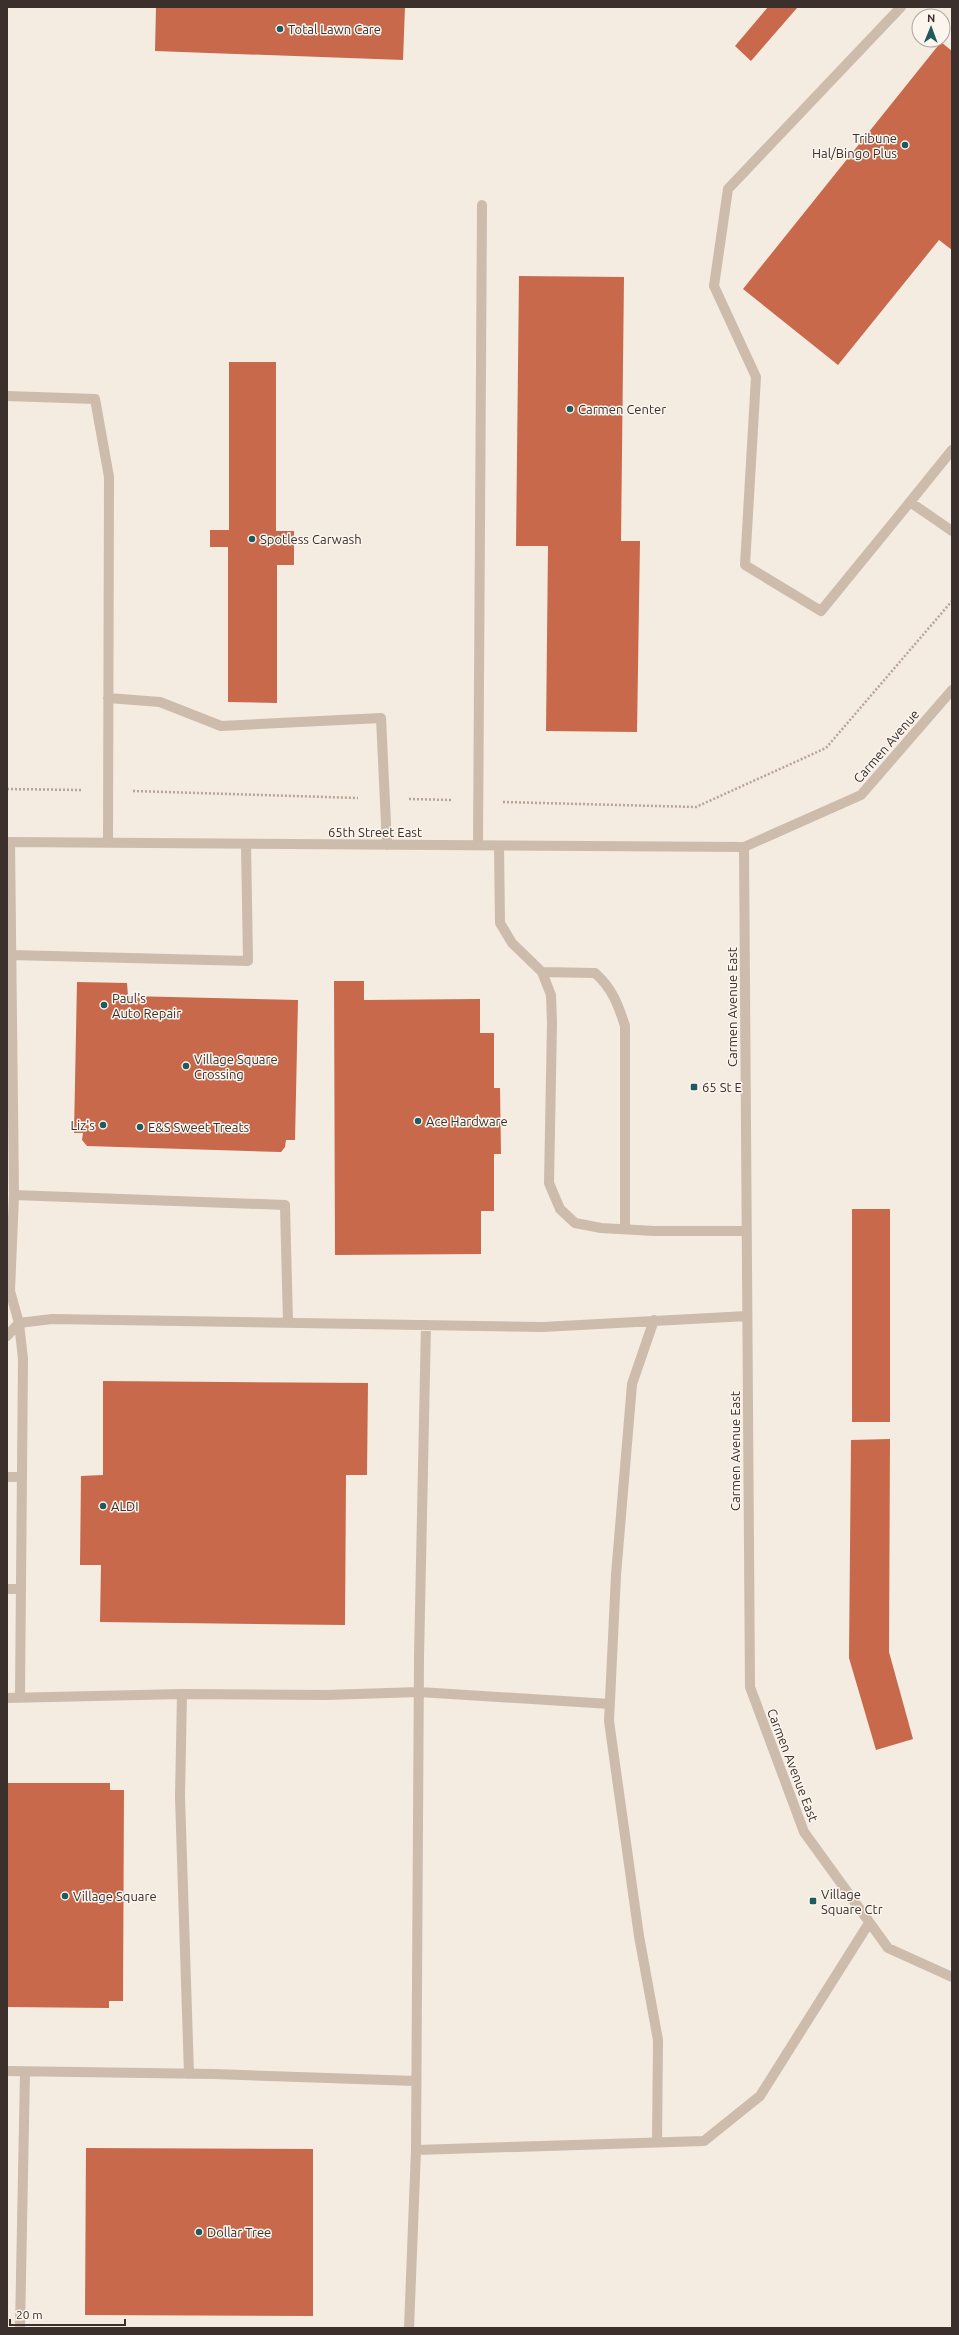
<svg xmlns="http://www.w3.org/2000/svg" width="959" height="2335" viewBox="0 0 959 2335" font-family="Ubuntu,sans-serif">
  <rect width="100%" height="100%" fill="#f4ebe1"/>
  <path fill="#c8694b" d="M156,7H405L403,60L155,51Z
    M768,7L797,8L751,61L735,46Z
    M941,42L952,51V250L939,240L838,365L743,289Z
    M519,276L624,277L621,541H640L637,732L546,731L548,546H516Z
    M229,362H276V531H294V565H277V703L228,702V547H210V530H229Z
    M334,981H364V1000L480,999V1033H494V1088H500L501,1154H494V1211H481V1254L335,1255Z
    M77,982L127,983L128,996L298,1000L295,1140H286L285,1147L281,1152L87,1146L82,1140L83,1133H74Z
    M852,1209H890V1422H852Z
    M103,1381L368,1383L367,1475H346L345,1625L100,1622L101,1565H80L81,1476L103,1475Z
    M890,1439L889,1652L913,1739L876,1750L849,1658L851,1440Z
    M7,1783H110V1790H124L123,2001H109V2008L7,2007Z
    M86,2148L313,2149V2316L85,2315Z"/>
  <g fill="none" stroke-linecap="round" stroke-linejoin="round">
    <path stroke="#b9a596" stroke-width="2.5" stroke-dasharray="2 2" stroke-linecap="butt" d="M7,789L82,790
      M133,791L358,798
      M409,799L452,800
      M503,802L696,807L826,748L952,601"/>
    <path stroke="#cdbbac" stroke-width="10" d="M901,7L728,189L714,286L756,377L745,565L821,611L910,502L952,531
      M7,396L95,399L109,477L108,843
      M910,502L952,450
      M108,698L160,702L221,726L381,718L387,845
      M7,842L744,847L861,795L952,690
      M10,842L14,1195L10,1291L19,1323L23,1359L20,1696
      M478,845L482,205
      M499,846L500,923L512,943L542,972L551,995L552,1023L549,1183L560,1209L575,1223L601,1228L654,1231H746
      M744,847L750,1687L804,1832L888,1948L952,1977
      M11,955L248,961L246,844
      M542,972L595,973C612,988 618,1004 625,1026V1229
      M14,1195L285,1205L288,1322
      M654,1320L632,1384L616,1575L609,1721L639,1936L658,2040L657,2142
      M7,1336L19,1323L52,1319L543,1327L747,1316
      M7,1477H20
      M7,1589H21
      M182,1694L326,1695L419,1692L610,1704
      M7,1698L182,1694L180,1797L189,2074
      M7,2071L214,2074L416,2081
      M416,2150L704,2141L760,2096L869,1923
      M20,2328L25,2072
      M409,2328L416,2150L419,1657L426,1325"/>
  </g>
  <g fill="#1f5a5e" stroke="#fbf5ee" stroke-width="1.5">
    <circle cx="280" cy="29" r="4"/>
    <circle cx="905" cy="145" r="4"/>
    <circle cx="570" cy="409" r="4"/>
    <circle cx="252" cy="539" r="4"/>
    <circle cx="104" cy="1005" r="4"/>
    <circle cx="186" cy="1066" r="4"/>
    <rect x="690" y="1083" width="8" height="8" rx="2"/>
    <circle cx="418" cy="1121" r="4"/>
    <circle cx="103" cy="1125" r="4"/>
    <circle cx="140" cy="1127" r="4"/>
    <circle cx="103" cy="1506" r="4"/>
    <circle cx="65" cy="1896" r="4"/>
    <rect x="809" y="1897" width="8" height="8" rx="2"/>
    <circle cx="199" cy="2232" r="4"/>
  </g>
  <g text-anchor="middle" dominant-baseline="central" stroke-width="3" stroke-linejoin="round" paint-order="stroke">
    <g font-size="13" fill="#3b302b" stroke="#fbf5ee" text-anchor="start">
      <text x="288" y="29">Total Lawn Care</text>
      <text x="897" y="138" text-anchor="end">Tribune<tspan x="897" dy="15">Hal/Bingo Plus</tspan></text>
      <text x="578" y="409">Carmen Center</text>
      <text x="260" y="539">Spotless Carwash</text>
      <text x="112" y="998">Paul's<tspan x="112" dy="15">Auto Repair</tspan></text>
      <text x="194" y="1059">Village Square<tspan x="194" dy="15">Crossing</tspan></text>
      <text x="702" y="1087">65 St E</text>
      <text x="426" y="1121">Ace Hardware</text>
      <text x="95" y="1125" text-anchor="end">Liz's</text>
      <text x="148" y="1127">E&amp;S Sweet Treats</text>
      <text x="111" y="1506">ALDI</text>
      <text x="821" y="1894">Village<tspan x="821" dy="15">Square Ctr</tspan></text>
      <text x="73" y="1896">Village Square</text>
      <text x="207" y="2232">Dollar Tree</text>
    </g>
    <g font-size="13" fill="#3b302b" stroke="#fbf5ee">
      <text transform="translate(886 746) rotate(-49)">Carmen Avenue</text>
      <text x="375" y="832">65th Street East</text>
      <text transform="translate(732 1007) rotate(-90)">Carmen Avenue East</text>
      <text transform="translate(735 1451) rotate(-90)">Carmen Avenue East</text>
      <text transform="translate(793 1765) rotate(69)">Carmen Avenue East</text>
    </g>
  </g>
  <rect width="959" height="2335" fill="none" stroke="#3b302b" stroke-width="16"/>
  <g transform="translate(931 28) rotate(1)"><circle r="19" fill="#fbf5ee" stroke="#aea6a0"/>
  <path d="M0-3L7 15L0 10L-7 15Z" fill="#1f5a5e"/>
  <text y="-6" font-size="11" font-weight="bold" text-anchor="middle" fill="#3b302b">N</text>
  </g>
  <path d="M10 2319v6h115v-6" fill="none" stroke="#3b302b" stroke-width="2"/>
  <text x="16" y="2319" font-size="12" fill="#3b302b" stroke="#fbf5ee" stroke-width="3" paint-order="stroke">20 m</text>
</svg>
